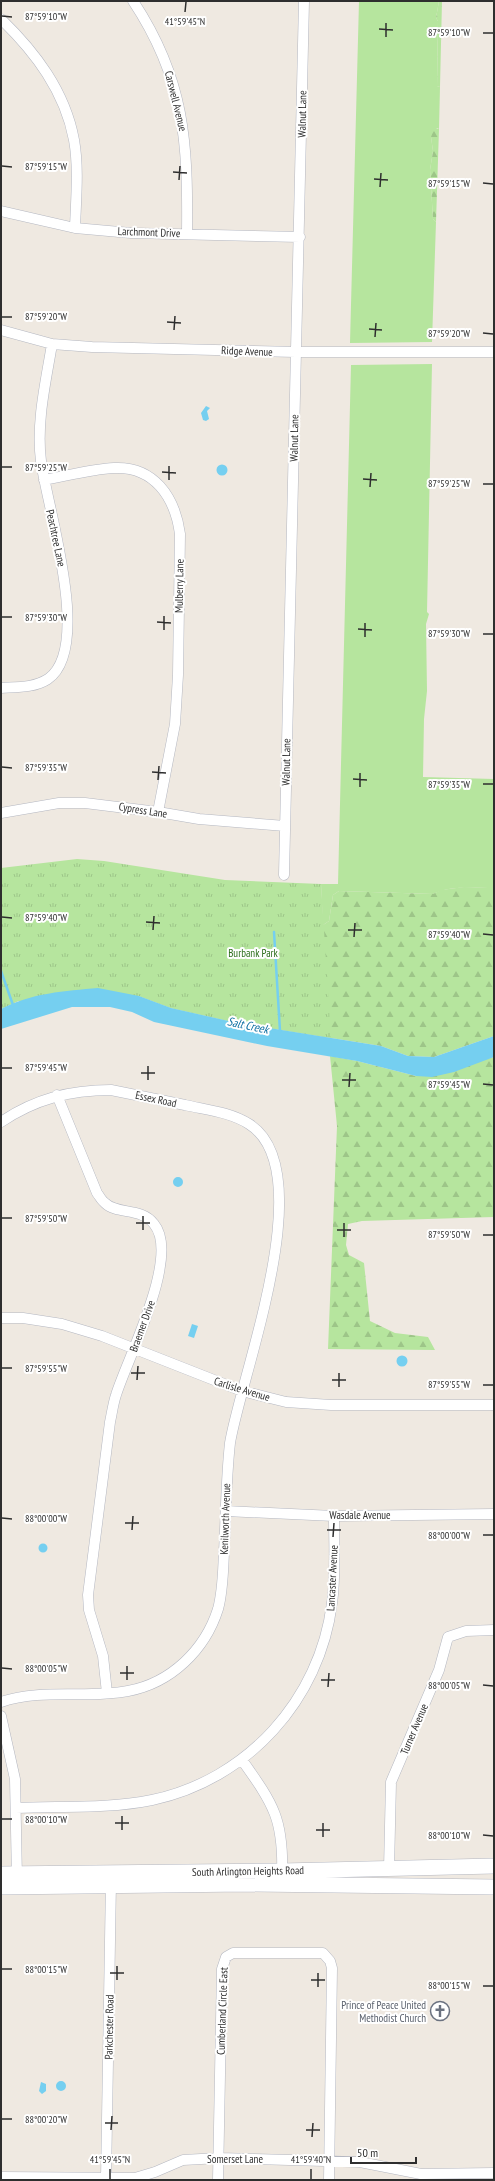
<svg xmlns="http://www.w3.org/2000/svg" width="495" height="2181" viewBox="0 0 495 2181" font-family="'PT Sans Narrow',sans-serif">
  <defs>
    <pattern id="forest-firs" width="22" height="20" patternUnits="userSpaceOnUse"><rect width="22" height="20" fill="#b6e59e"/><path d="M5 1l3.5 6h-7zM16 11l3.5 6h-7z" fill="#9dc588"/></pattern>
    <pattern id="park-tufts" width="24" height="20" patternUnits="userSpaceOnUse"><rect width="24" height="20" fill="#b6e59e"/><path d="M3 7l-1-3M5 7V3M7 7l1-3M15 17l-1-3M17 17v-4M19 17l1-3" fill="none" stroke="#9dc588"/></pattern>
  </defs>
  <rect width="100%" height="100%" fill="#efe9e1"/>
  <path fill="#b6e59e" d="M359,1H439L436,18L438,21L437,86L440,87L439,129L437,128L431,137L433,151L430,170L433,219L436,222L432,342L350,343Z
    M432,364L427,612L429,614L426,624L427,691L424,719L423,777L494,779V888C474,888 451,885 433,894L339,891L333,895L329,921L323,925L321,884H338L351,365Z"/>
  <path fill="url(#forest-firs)" d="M439,1H442L440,87L437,86L438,21L436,18Z
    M433,128L439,129L436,222L433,219L430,170L433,151L431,137Z
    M464,887L494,888V1036L434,1057L408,1056L381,1046L233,1022L171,1008L139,996L18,1001L3,1008L1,942L323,925L329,921L333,895L339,891L433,894L441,890Z
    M330,1056L357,1061L416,1076L494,1057V1217L362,1221L348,1224L346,1245L349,1255L364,1263L370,1321L395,1333L428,1337L435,1350L328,1349L337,1126Z"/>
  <path fill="url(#park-tufts)" d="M77,859L104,861L225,880L321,884L331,1038L233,1022L171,1008L139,996L18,1001L1,1009V868Z"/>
  <path fill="#75cff0" d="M206,406L210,408L207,411L209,419L206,421L203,420L201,413Z
    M216.5 470a5.5 5.5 0 1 1 11 0a5.5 5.5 0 1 1-11 0Z
    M98,988L139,996L171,1008L233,1022L381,1046L408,1056L434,1057L494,1036V1057L454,1072L432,1077L416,1076L357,1061L267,1046L154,1022L132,1012L110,1007H72L1,1029V1009C31,993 65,991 98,988Z
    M173 1182a5 5 0 1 1 10 0a5 5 0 1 1-10 0Z
    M192,1324L198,1326L194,1338L188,1336Z
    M396.5 1361a5.5 5.5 0 1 1 11 0a5.5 5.5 0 1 1-11 0Z
    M38.5 1548a4.5 4.5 0 1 1 9 0a4.5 4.5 0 1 1-9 0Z
    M56 2086a5 5 0 1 1 10 0a5 5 0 1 1-10 0Z
    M41,2082L46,2084V2091L42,2094L39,2091Z"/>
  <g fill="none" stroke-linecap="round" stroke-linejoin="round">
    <path stroke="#75cff0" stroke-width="2.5" d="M274,932L280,1031
      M1,971L13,1005"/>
    <defs>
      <path id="minor" d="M133,1C185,79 188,143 187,234
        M1,19C35,52 65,91 74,140C79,168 76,199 75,228
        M1,211L75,228L131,233L300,237
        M1,330L52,344L92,347L296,352H494
        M44,480C67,476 91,469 114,468C154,466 175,497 180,534L178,675L175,724L158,812
        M1,688C17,687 34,688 48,679C93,648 47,507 41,461C36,422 46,381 52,344
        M1,813L59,803H85L158,812L199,819L285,826
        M284,875L304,1
        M57,1095L97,1193C100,1197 102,1201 105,1203C117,1215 141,1207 154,1224C181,1256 127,1359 116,1395C113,1404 112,1413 110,1422L88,1595L89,1610L103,1656L107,1693
        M1,1122C35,1099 70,1090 111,1090C136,1095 161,1100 185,1105C207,1110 230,1112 249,1124C322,1170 241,1375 230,1443C226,1479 226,1515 224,1552C223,1571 223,1591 218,1609C205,1650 171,1683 128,1691C86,1699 42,1688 1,1702
        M1,1318H23L62,1324L102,1336L242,1391L286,1402L331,1405H494
        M226,1511L334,1516L494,1514
        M1,1716L15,1779L17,1879
        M242,1760C274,1805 284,1820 282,1876
        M16,1808C61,1806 108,1809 152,1800C247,1780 320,1700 332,1603C336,1575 334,1544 334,1516
        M389,1869L391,1782L439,1670L448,1637L466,1631L494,1630
        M1,2177L135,2178L155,2172L183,2160L219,2158L360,2162L421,2174L494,2173
        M106,2180L111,1881
        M218,2180L222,1969L226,1957L233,1953H323L330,1961L332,1968L329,2180"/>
      <path id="secondary" d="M1,1874L282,1871L494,1866
        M1,1887L245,1884L494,1887"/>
    </defs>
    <use href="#minor" stroke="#b4b7c1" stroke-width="11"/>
    <use href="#secondary" stroke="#b4b7c1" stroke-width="16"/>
    <use href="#minor" stroke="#fff" stroke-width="10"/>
    <use href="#secondary" stroke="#fff" stroke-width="15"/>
  </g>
  <path fill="none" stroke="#2e2e2e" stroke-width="1.5" d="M185,12L186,2M2,16L12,17M379,29L393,30M483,33H493M386,37V23M2,166L12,167M173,172L187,173M374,179L388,180M179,180L180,166M483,183L493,184M380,187L381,173M2,317H12M167,322L181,323M369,329L382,330M174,330L175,316M483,333L493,334M375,337L376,323M2,467H12M162,472L176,473M363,479L377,480M169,480V466M483,484H493M370,487L371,473M2,617H12M157,622L171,623M358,629L372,630M164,630V616M483,634H493M365,637V623M2,767L12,768M152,772L166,773M353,779L367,780M158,780L159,766M483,784H493M360,787V773M2,917L12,918M146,922L160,923M153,930L154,916M348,930H362M483,934L493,935M354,937L355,923M2,1068H12M141,1073H155M148,1080V1066M342,1080H356M483,1084L493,1085M349,1087L350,1073M2,1218H12M136,1223H150M143,1230V1216M337,1230H351M483,1235H493M344,1237V1223M2,1368H12M131,1373H145M137,1380L138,1366M332,1380H346M483,1385H493M339,1387V1373M2,1518L12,1519M125,1523H139M132,1530L133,1516M327,1530H341M483,1535H493M333,1537L334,1523M2,1668L12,1669M120,1673H134M127,1680V1666M321,1680H335M483,1685L493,1686M328,1687L329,1673M2,1819H12M115,1823H129M122,1830V1816M316,1830H330M483,1835L493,1836M323,1837V1823M2,1969H12M110,1973H124M117,1980V1966M311,1980H325M483,1986H493M318,1987V1973M2,2119H12M105,2123H118M111,2130L112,2116M306,2130H320M312,2137L313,2123M110,2179V2169M311,2179V2169"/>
  <defs>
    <symbol id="church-ring" viewBox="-11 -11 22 22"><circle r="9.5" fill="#fff" stroke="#6b7280" stroke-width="1.5"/><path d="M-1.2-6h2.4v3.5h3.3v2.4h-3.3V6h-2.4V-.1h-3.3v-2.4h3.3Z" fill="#6b7280"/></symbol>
  </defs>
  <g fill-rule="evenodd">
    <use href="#church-ring" x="429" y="2000" width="22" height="22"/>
  </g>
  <g text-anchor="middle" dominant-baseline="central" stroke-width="4" stroke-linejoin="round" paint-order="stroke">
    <g font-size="11" fill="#2e2e2e" stroke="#fff">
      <text transform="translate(176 101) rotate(76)">Carswell Avenue</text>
      <text transform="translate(302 114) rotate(-89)">Walnut Lane</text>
      <text transform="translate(149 232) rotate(2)">Larchmont Drive</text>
      <text transform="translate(247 351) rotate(2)">Ridge Avenue</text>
      <text transform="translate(294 438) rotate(-89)">Walnut Lane</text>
      <text transform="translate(56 538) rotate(78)">Peachtree Lane</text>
      <text transform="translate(179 586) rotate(-89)">Mulberry Lane</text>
      <text transform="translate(286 762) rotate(-89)">Walnut Lane</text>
      <text transform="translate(143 810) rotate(9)">Cypress Lane</text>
      <text transform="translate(156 1099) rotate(12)">Essex Road</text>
      <text transform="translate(142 1326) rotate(-70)">Braemer Drive</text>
      <text transform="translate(242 1389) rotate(17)">Carlisle Avenue</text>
      <text x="360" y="1515">Wasdale Avenue</text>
      <text transform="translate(225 1519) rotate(-88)">Kenilworth Avenue</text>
      <text transform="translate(332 1578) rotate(-87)">Lancaster Avenue</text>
      <text transform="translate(414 1729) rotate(-67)">Turner Avenue</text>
      <text transform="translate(248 1871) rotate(-1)">South Arlington Heights Road</text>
      <text transform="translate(222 2011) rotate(-88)">Cumberland Circle East</text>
      <text transform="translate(109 2027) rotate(-89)">Parkchester Road</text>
      <text x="235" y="2159">Somerset Lane</text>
    </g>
    <g font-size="11" fill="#2c6e1b" stroke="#fff">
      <text x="253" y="953">Burbank Park</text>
    </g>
    <g font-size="11" fill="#5b616d" stroke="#fff" text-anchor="end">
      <text x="426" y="2005">Prince of Peace United<tspan x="426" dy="13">Methodist Church</tspan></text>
    </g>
    <g font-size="12" font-style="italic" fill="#0d6fa3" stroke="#fff">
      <text transform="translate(248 1025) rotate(12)">Salt Creek</text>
    </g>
  </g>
  <g font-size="10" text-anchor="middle" fill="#2e2e2e" stroke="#fff" stroke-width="4" stroke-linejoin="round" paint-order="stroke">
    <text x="46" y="20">87°59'10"W</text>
    <text x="185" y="25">41°59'45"N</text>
    <text x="449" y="36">87°59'10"W</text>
    <text x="46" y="170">87°59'15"W</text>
    <text x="449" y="187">87°59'15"W</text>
    <text x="46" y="320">87°59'20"W</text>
    <text x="449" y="337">87°59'20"W</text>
    <text x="46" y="471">87°59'25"W</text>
    <text x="449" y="487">87°59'25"W</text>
    <text x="46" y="621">87°59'30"W</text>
    <text x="449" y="637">87°59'30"W</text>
    <text x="46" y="771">87°59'35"W</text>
    <text x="449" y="788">87°59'35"W</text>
    <text x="46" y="921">87°59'40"W</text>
    <text x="449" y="938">87°59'40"W</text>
    <text x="46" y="1071">87°59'45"W</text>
    <text x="449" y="1088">87°59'45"W</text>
    <text x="46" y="1222">87°59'50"W</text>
    <text x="449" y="1238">87°59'50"W</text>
    <text x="46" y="1372">87°59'55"W</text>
    <text x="449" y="1388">87°59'55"W</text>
    <text x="46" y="1522">88°00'00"W</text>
    <text x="449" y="1539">88°00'00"W</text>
    <text x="46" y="1672">88°00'05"W</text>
    <text x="449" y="1689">88°00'05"W</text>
    <text x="46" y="1823">88°00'10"W</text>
    <text x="449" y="1839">88°00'10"W</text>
    <text x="46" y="1973">88°00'15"W</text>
    <text x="449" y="1989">88°00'15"W</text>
    <text x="46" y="2123">88°00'20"W</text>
    <text x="110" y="2163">41°59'45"N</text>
    <text x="311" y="2163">41°59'40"N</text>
  </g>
  <rect width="495" height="2181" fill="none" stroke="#2e2e2e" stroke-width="4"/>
  <path d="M351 2157v6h65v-6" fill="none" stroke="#2e2e2e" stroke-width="2"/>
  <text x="357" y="2157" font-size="12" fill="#2e2e2e" stroke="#ffffff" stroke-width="3" paint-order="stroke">50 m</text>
</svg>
